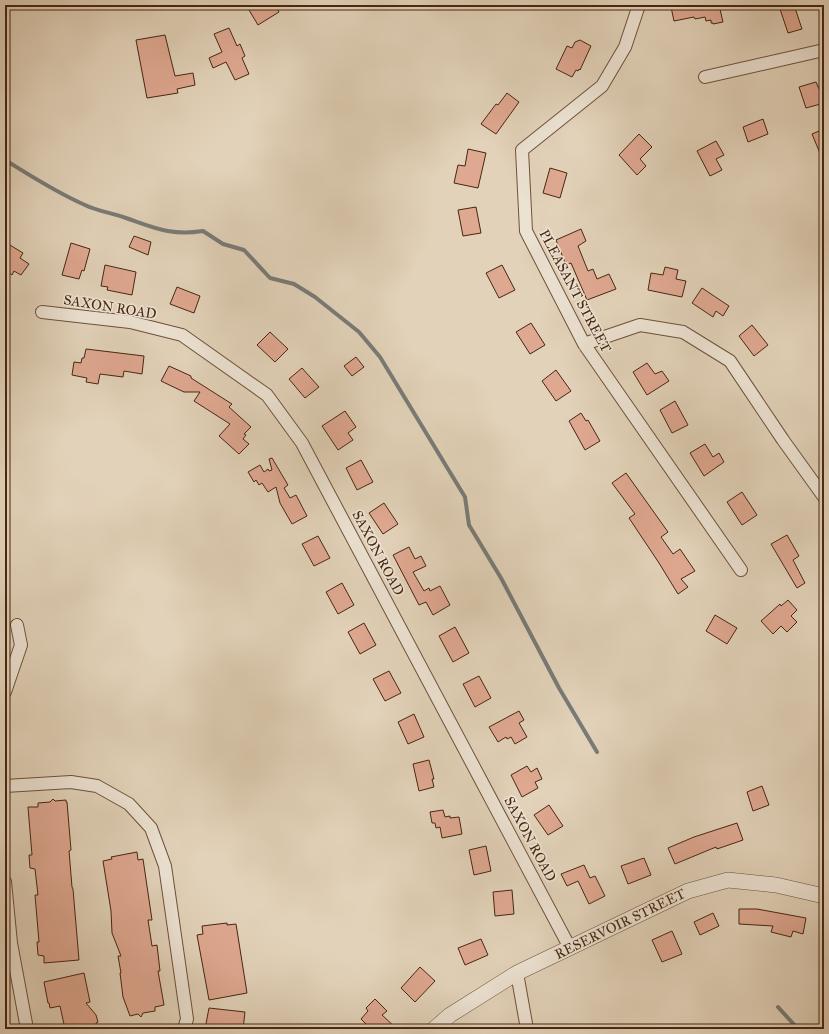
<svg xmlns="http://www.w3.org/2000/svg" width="829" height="1034" viewBox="0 0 829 1034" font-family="'IM FELL Great Primer',serif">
  <rect width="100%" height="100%" fill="#e2d2b9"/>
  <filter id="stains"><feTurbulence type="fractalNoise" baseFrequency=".005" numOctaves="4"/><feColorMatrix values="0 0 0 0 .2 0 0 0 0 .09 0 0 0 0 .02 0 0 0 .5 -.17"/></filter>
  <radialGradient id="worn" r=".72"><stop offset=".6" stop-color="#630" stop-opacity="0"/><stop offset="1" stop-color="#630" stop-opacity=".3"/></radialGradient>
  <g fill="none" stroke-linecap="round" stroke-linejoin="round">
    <path stroke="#797b77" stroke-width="4" d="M5,160C31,176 57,193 85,205C97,211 112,213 126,218C155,228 171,236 203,231L223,244L244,250L270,278L294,284L315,297L359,332L380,357L465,497L469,525L501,578L559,688L597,752
      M778,1007L798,1029"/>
  </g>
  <path fill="#dfa891" stroke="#472611" d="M246,5H275L279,12L258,25Z
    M681,5H719L723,22L713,24V23H711V20L706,21L705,17L695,19L694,17L674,21L671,7Z
    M791,5H794L802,29L788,33L780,9Z
    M229,28L237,46L240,44L245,56L242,58L249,74L235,80L226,62L213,68L209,58L222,52L214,34Z
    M165,35L175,76L193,73L195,85L177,89L178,93L147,98L136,40Z
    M580,40L591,46L580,70L579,69L578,71L576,70L572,77L556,69L567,46L572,48L575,42Z
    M816,82L819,89L821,88L824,96V103L806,108L799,87Z
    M507,93L519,102L496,134L481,124L496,104L498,105Z
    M763,119L768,134L748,142L743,127Z
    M824,129V163L812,134Z
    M639,134L652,147L640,159L646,166L637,175L619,155Z
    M716,141L724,155L716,159L722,170L710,176L697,151Z
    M468,149L486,153L478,188L454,183L458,165L465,166Z
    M550,168L567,173L560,198L543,193Z
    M476,207L481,233L463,236L458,210Z
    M581,229L586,241L578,246L588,271L593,269L597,279L609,274L616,289L587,300L571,263L566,265L556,240Z
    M134,236L151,242L148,255L129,247Z
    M5,242L23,253L20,258L29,264L21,275L14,271L12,275L5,270Z
    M71,243L90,249L84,271L82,270L79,279L62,275Z
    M105,265L136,272L132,295L107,290L108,287L101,286Z
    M502,265L515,290L499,298L486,273Z
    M665,267L678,270L676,279L686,281L682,297L648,290L651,273L663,275Z
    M177,287L200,296L194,313L170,304Z
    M702,288L729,306L723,316L716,311L713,317L692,303Z
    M531,323L545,345L530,354L516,332Z
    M752,325L768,345L754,356L739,336Z
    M270,332L288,349L275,362L257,345Z
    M86,349L144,356L142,374L124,371L123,377L100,374L98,384L86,382L87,378L72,375L74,362L81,363L82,358H84Z
    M356,357L364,367L352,376L344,366Z
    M647,363L655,374L662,371L669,381L647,395L633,372Z
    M169,366L191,376V378L232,404L229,407L251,427L244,434L246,435L243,439L249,444L239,454L219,436L230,424L194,401L200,392H184L161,381Z
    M302,368L319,387L305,398L289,379Z
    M556,370L571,391L556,401L542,381Z
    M675,401L688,425L672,433L660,410Z
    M345,411L356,427L348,433L353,440L338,450L322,426Z
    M581,413L586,421L588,420L600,441L585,450L569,421Z
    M705,444L713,457L719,453L724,462L704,476L690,453Z
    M272,458L288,485L284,488L290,498L296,495L307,516L292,524L280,503L276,487L268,492L262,483L259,485L256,480L254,482L248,472L260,465L264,472L268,469L269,471L272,470L269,459Z
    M361,460L373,482L357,490L346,468Z
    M626,473L668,532L661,537L673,554L680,549L695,571L681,579L688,587L678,594L659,563L629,518L635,514L612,483Z
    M742,492L757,515L742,525L727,502Z
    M384,503L398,524L383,534L369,513Z
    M787,535L799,556L793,560L805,583L797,588L771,544Z
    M318,536L330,558L314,566L302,544Z
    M409,547L415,559L421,556L426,566L413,572L424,591L429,588L430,591L440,586L450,605L433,615L426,602L419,605L393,555Z
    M342,583L354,605L338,614L326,592Z
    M788,600L797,610L791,616L797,622L787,632L781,626L773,634L761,621L780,604L781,606Z
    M715,615L737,628L727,644L706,631Z
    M364,623L376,645L360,654L348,632Z
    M455,627L469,653L453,662L439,636Z
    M389,671L401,693L385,701L373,679Z
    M479,676L491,698L475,707L463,684Z
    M519,711L524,720L519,723L527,737L515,744L511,737L507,739L506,737L498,742L489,727Z
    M414,714L424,737L408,744L398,722Z
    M429,760L434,779H432L434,787L419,791L413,764Z
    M527,766L531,772L537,768L542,779L535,782L538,788L522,797L511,775Z
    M762,786L769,805L753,811L747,792Z
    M53,799L55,801L66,800V802H67L71,850L69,851L72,887L73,889L79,960L44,963V956L38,955L37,942H39L35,895H38L35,869L30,868L29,855H32L28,807H38V803L50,802Z
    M549,805L563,826L548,835L534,815Z
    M443,810L445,817L450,816V818L459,817L462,834L442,838L440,827L436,828L435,823H432L430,812Z
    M737,823L743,840L717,849L716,847L675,864L668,848L694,837Z
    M486,846L491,871L474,875L469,850Z
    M137,852L138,860L143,859L152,920H148L152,946L157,945L160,971H158L164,1005L155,1007V1011L143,1013L141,1017L138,1014L130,1016L123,997L120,973H121L118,956H121L112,933L111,911L103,861L112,859L111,857Z
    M644,858L651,875L628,884L621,866Z
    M584,865L590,878L595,876L605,896L589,904L578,881L567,886L561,874Z
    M512,890L514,914L495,916L493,892Z
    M739,909H757L806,918L803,934L793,931L791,937L771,932L773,926L739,924Z
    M713,913L719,926L700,935L694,922Z
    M227,923V925L236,924L247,993L209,1000L197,935L203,934L202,926Z
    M672,931L682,954L662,962L652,940Z
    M481,939L488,955L465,965L458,948Z
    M420,967L435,981L415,1002L401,988Z
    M84,973L90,1002L86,1003L96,1015L98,1022L96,1023L98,1029H65L60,1006L50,1008L49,1003H48L44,982Z
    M375,999L387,1011L382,1015L397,1029H371L361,1019L368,1011L366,1008Z
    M209,1008L245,1012L243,1029H205Z"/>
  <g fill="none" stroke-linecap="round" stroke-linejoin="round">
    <defs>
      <path id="minor" d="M639,5L625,47L602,86L522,150L526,231L584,344L741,570
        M705,77L824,50
        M42,312L130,322L182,335L267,395L302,443L570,948
        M584,344L640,325L683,332L730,361L783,440L824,497
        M5,692L21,645L17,625
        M5,786L71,782L97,786L129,804L151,828L165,866L187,1019L184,1029
        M5,882L11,943L27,1029
        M517,973L527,1029"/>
      <path id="tertiary" d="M434,1029L450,1015L517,973L688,891L728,880L776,885L824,896"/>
    </defs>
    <use href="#minor" stroke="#6e513b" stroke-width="14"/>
    <use href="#tertiary" stroke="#6e513b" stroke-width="16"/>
    <use href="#minor" stroke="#ece2d2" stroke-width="12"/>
    <use href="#tertiary" stroke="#ece2d2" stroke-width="15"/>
  </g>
  <g text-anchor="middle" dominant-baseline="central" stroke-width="3.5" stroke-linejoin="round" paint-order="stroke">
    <g font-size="14" fill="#472611" stroke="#ece2d2">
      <text transform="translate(575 291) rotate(62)">PLEASANT STREET</text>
      <text transform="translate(110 307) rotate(9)">SAXON ROAD</text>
      <text transform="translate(378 553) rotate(62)">SAXON ROAD</text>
      <text transform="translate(530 839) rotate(62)">SAXON ROAD</text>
      <text transform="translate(620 924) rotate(-26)">RESERVOIR STREET</text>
    </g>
  </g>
  <rect width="829" height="1034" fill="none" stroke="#e2d2b9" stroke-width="20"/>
  <rect x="6" y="6" width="817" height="1022" fill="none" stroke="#472611" stroke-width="2"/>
  <rect x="10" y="10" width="809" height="1014" fill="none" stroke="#472611"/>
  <rect width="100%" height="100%" filter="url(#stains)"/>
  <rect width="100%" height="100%" fill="url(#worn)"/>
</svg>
